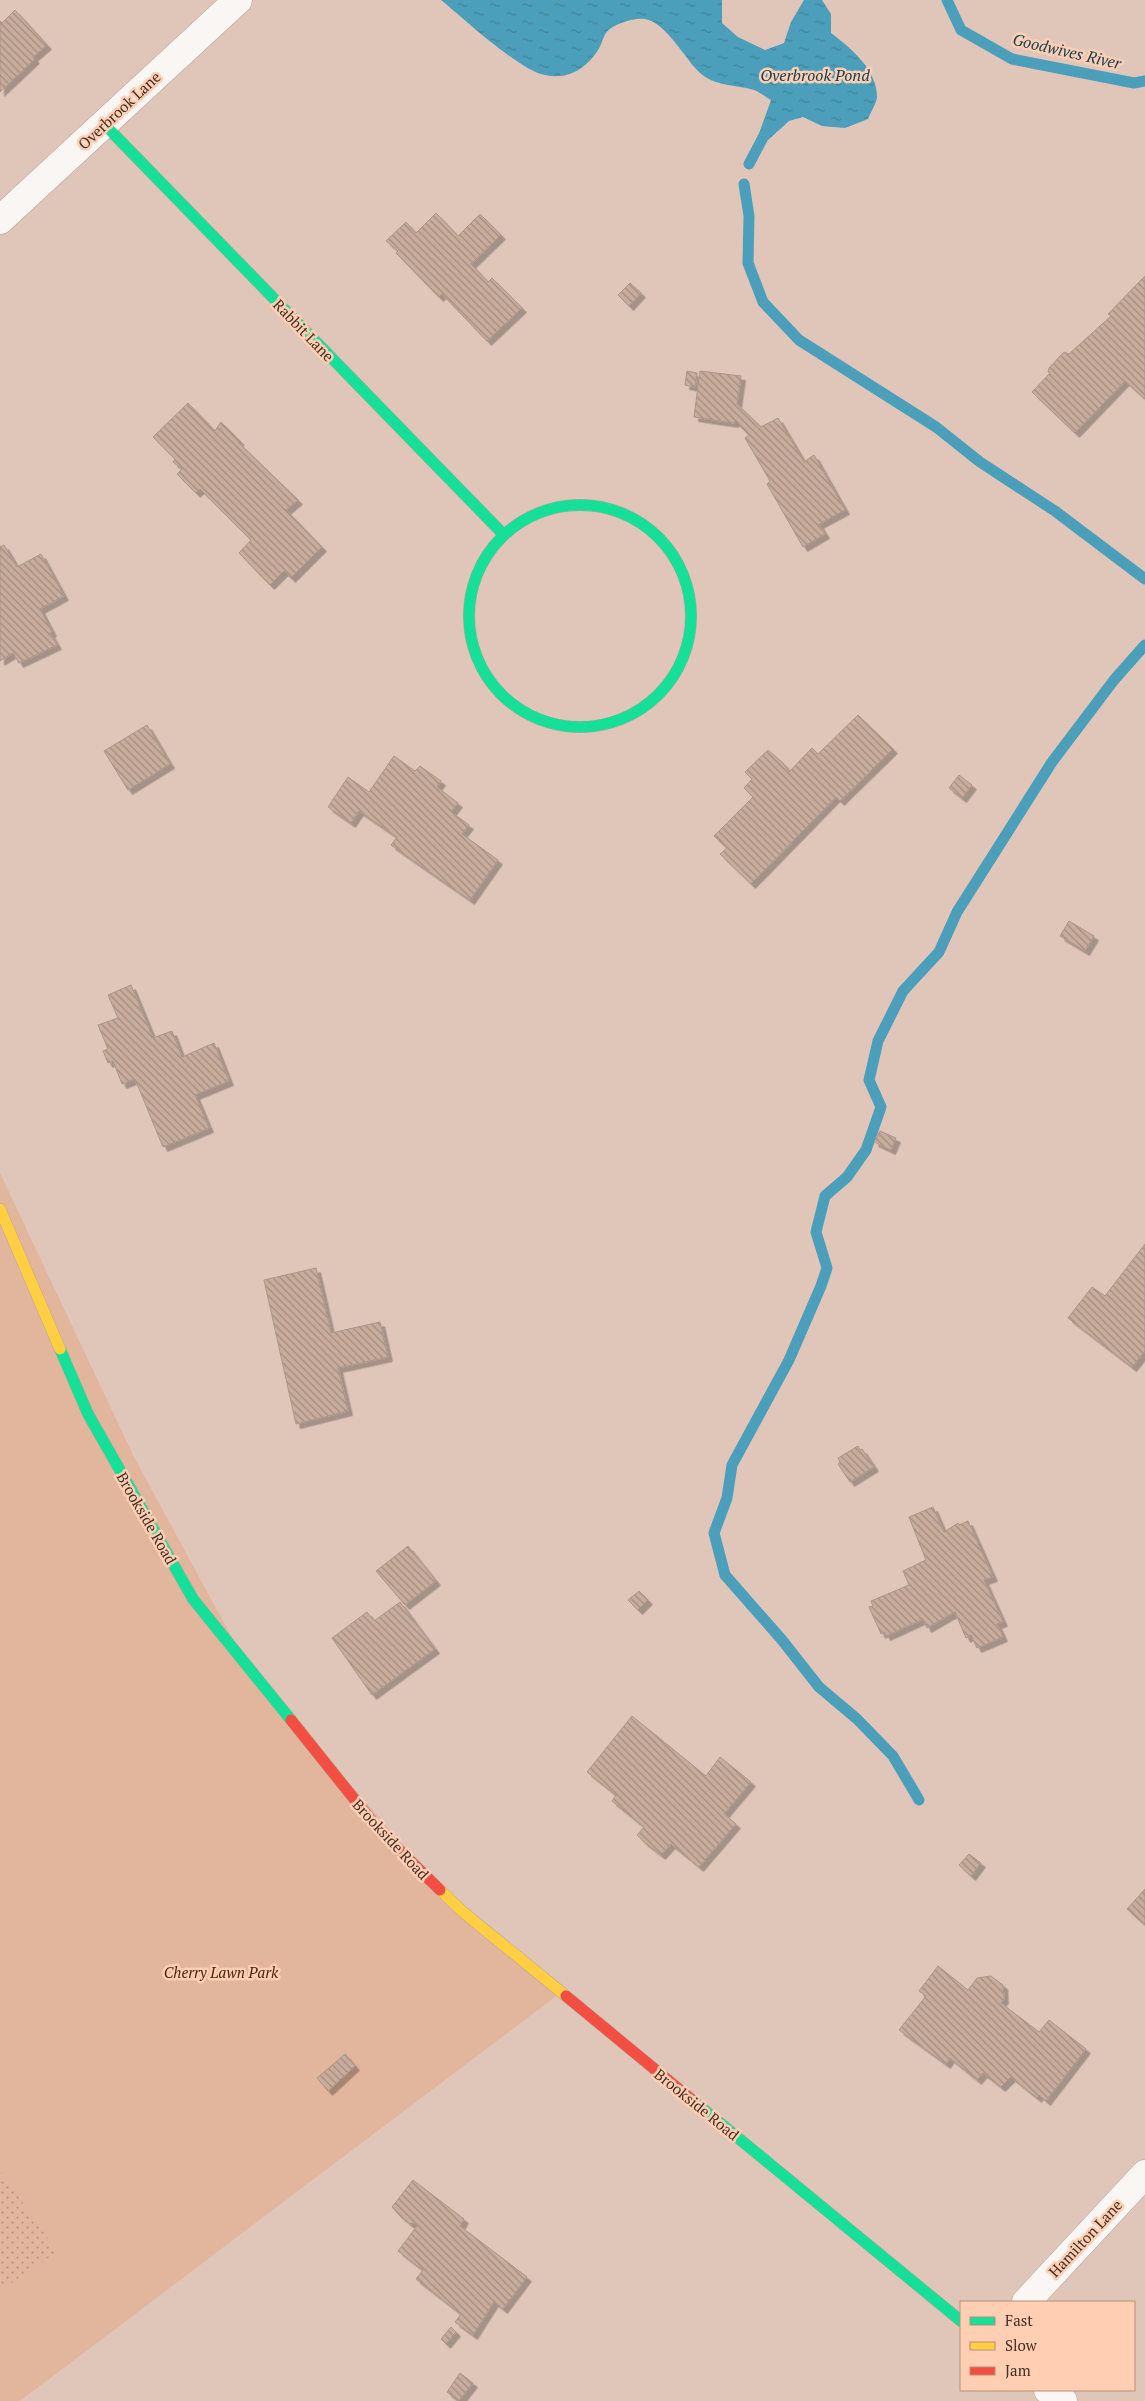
<svg xmlns="http://www.w3.org/2000/svg" width="1145" height="2401" viewBox="0 0 1145 2401" font-family="'PT Serif',serif">
  <defs>
    <pattern id="garden-dots" width="8" height="8" patternUnits="userSpaceOnUse" patternTransform="scale(1.25)"><rect width="8" height="8" fill="#e2b69d"/><path d="M2 2h.1M6 6h.1" fill="none" stroke="#b99480" stroke-width="1.8" stroke-linecap="round"/></pattern>
    <pattern id="water-ripples" width="26" height="14" patternUnits="userSpaceOnUse" patternTransform="scale(1.25)"><rect width="26" height="14" fill="#4c9fbb"/><path d="M2 4q2-2 4 0t4 0M15 11q2-2 4 0t4 0" fill="none" stroke="#418298"/></pattern>
    <pattern id="building-back-hatch" width="6" height="6" patternUnits="userSpaceOnUse" patternTransform="scale(1.25)"><rect width="6" height="6" fill="#c8ac9c"/><path d="M-1 5l2 2M0 0l6 6M5-1l2 2" fill="none" stroke="#a48c7f"/></pattern>
    <filter id="shadow"><feDropShadow dx="4.5" dy="4.5" stdDeviation="0" flood-color="#0004"/></filter>
  </defs>
  <rect width="100%" height="100%" fill="#e0c6b8"/>
  <path fill="#e2b69d" d="M0,1173L134,1457L248,1667L451,1900L559,1994L20,2401H0Z"/>
  <path fill="url(#garden-dots)" d="M0,2170L57,2252L0,2291Z"/>
  <path fill="url(#water-ripples)" d="M441,0H722V23L738,37L765,50L784,43L791,22L804,0H822L831,14V33C851,48 877,70 877,97C876,104 871,112 868,119L845,128L822,126L803,117L789,121L768,140L756,142L771,100C765,97 760,92 754,90C734,84 714,87 698,71C685,58 665,22 645,19C635,17 612,24 606,33C603,37 602,44 598,50C586,69 568,80 545,75C520,71 462,17 441,0Z"/>
  <g fill="none" stroke-linecap="round" stroke-linejoin="round">
    <path stroke="#4c9fbb" stroke-width="11" d="M947,0L961,30L1012,59L1134,83L1145,81
      M749,164L768,128
      M744,184L749,216L748,263L763,302L799,340L936,427L980,462L1055,511L1145,579
      M919,1800L893,1756L857,1719L819,1687L782,1640L725,1575L714,1533L727,1498L732,1465L789,1360L821,1286L827,1268L816,1232L825,1196L847,1177L866,1150L881,1107L869,1080L878,1041L903,991L939,952L957,912L1052,762L1114,680L1145,645"/>
  </g>
  <path fill="url(#building-back-hatch)" stroke="#a9958a" filter="url(#shadow)" d="M15,10L47,45L33,57L35,59L0,92V21L2,23Z
    M436,213L458,236L480,214L501,235L471,264L488,282L492,278L522,308L487,341L442,294L439,297L396,253L398,251L386,241L406,222L416,233Z
    M1145,276V399L1125,381L1075,433L1032,392L1050,373L1048,372L1049,368L1064,352L1069,354L1111,316L1108,314Z
    M630,283L641,293L629,306L618,295Z
    M687,371L697,373L695,387L685,385Z
    M700,371L741,376L737,404L761,427L778,418L804,462L814,455L845,510L819,524L825,534L803,547L767,484L770,481L745,438L749,435L735,421L734,423L694,417Z
    M188,403L215,431L221,422L240,441L238,442L298,500L286,510L322,547L291,578L284,571L270,585L239,553L251,540L200,489L196,493L177,474L182,469L173,462L175,459L153,437Z
    M4,545L17,567L41,554L64,596L40,609L52,632L50,633L57,645L19,663L13,653L0,661V547Z
    M858,715L893,749L840,801L836,797L751,884L720,854L727,848L714,836L753,797L744,788L752,779L745,772L768,750L783,763L789,772L812,748L818,754Z
    M147,725L170,764L128,790L104,751Z
    M394,756L415,771L420,766L441,781L437,787L458,803L451,812L469,825L462,834L498,860L470,900L391,845L397,837L359,811L351,823L328,807L348,777L369,792Z
    M959,775L972,785L962,798L949,788Z
    M1069,921L1094,936L1085,951L1060,936Z
    M131,985L153,1038L172,1031L182,1057L214,1043L229,1081L195,1095L209,1128L163,1147L135,1079L122,1084L113,1061L108,1063L103,1051L108,1049L98,1025L118,1018L108,995Z
    M880,1131L896,1138L891,1150L874,1142Z
    M1145,1244V1351L1132,1367L1068,1318L1092,1287L1105,1296Z
    M316,1268L331,1333L380,1322L388,1357L338,1368L348,1411L296,1424L264,1280Z
    M858,1446L860,1450L862,1449L874,1467L850,1482L838,1464L840,1462L838,1458Z
    M933,1507L944,1532L958,1523L959,1525L968,1521L993,1577L984,1580L1003,1622L997,1624L1003,1637L977,1648L971,1635L966,1638L955,1612L927,1628L923,1619L886,1636L884,1632L881,1634L869,1607L873,1606L871,1601L909,1585L903,1571L926,1560L909,1517Z
    M408,1546L436,1581L405,1605L376,1571Z
    M639,1591L648,1600L638,1610L628,1600Z
    M400,1602L435,1649L372,1695L332,1638L367,1612L374,1621Z
    M632,1716L706,1776L720,1757L751,1782L724,1814L736,1824L699,1867L671,1844L661,1855L644,1842L637,1835L644,1827L612,1801L616,1795L587,1772Z
    M969,1854L981,1863L971,1876L959,1865Z
    M1145,1889V1925L1127,1909Z
    M938,1966L968,1990L977,1978L991,1976L1003,1985L1004,1999L1001,2003L1039,2032L1049,2020L1086,2049L1046,2101L1039,2095L1037,2098L1011,2077L1001,2087L983,2073L977,2080L950,2058L946,2064L899,2030L926,1996L919,1991Z
    M345,2054L355,2066L328,2091L317,2078Z
    M413,2180L464,2219L460,2226L527,2277L503,2309L494,2302L473,2335L455,2322L461,2314L416,2279L423,2270L398,2251L417,2226L414,2223L410,2224L400,2216L392,2207Z
    M451,2327L456,2332L446,2344L441,2339Z
    M460,2373L473,2383L459,2401L447,2392Z"/>
  <g fill="none" stroke-linecap="round" stroke-linejoin="round">
    <defs>
      <path id="street" d="M0,220L238,0
        M1026,2302L1145,2174
        M1048,2390L1063,2401"/>
      <path id="fast" d="M104,124L504,535
        M469 616a111 111 0 1 1 222 0a111 111 0 1 1-222 0Z
        M60,1349L88,1414L193,1599L291,1720
        M692,2100L961,2321"/>
      <path id="slow" d="M0,1209L60,1349
        M440,1890L463,1912L566,1996"/>
      <path id="jam" d="M291,1720L379,1830L440,1890
        M566,1996L692,2100"/>
    </defs>
    <use href="#street" stroke="#b9a499" stroke-width="29"/>
    <use href="#fast" stroke="#b9a499" stroke-width="12"/>
    <use href="#slow" stroke="#b9a499" stroke-width="12"/>
    <use href="#jam" stroke="#b9a499" stroke-width="12"/>
    <use href="#street" stroke="#faf6f4" stroke-width="28"/>
    <use href="#fast" stroke="#16e098" stroke-width="11"/>
    <use href="#slow" stroke="#ffcf43" stroke-width="11"/>
    <use href="#jam" stroke="#f24e42" stroke-width="11"/>
  </g>
  <g text-anchor="middle" dominant-baseline="central" stroke-width="5" stroke-linejoin="round" paint-order="stroke">
    <g font-size="15" fill="#433026" stroke="#ffceb3">
      <text transform="translate(119 110) rotate(-43)">Overbrook Lane</text>
      <text transform="translate(304 330) rotate(46)">Rabbit Lane</text>
      <text transform="translate(147 1518) rotate(60)">Brookside Road</text>
      <text transform="translate(391 1839) rotate(47)">Brookside Road</text>
      <text transform="translate(697 2104) rotate(39)">Brookside Road</text>
      <text transform="translate(1085 2238) rotate(-47)">Hamilton Lane</text>
    </g>
    <g font-size="15" font-style="italic" fill="#482612" stroke="#ffceb3">
      <text x="221" y="1972">Cherry Lawn Park</text>
    </g>
    <g font-size="16" font-style="italic" fill="#134255" stroke="#ffceb3">
      <text transform="translate(1067 51) rotate(13)">Goodwives River</text>
      <text x="815" y="75">Overbrook Pond</text>
    </g>
  </g>
  <rect x="960" y="2301" width="175" height="90" fill="#ffceb3" stroke="#b48f7b"/>
  <rect x="970" y="2317" width="25" height="8" fill="#16e098" stroke="#b48f7b"/>
  <text x="1005" y="2326" font-size="15" fill="#433026">Fast</text>
  <rect x="970" y="2342" width="25" height="8" fill="#ffcf43" stroke="#b48f7b"/>
  <text x="1005" y="2351" font-size="15" fill="#433026">Slow</text>
  <rect x="970" y="2367" width="25" height="8" fill="#f24e42" stroke="#b48f7b"/>
  <text x="1005" y="2376" font-size="15" fill="#433026">Jam</text>
</svg>
